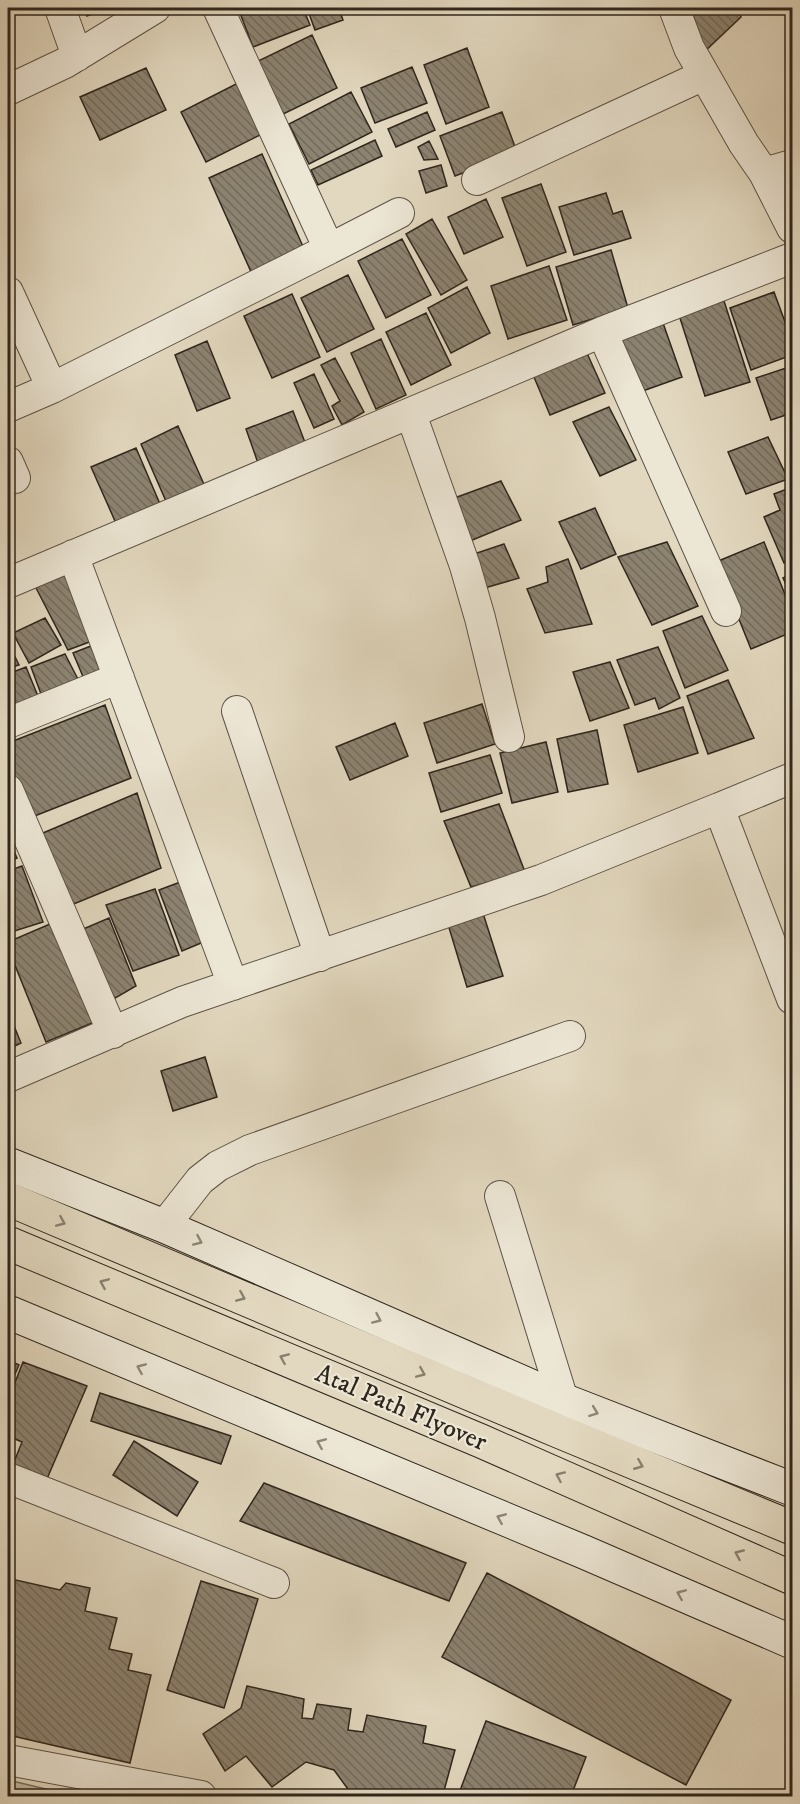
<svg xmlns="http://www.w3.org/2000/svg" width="800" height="1804" viewBox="0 0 800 1804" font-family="'IM FELL DW Pica',serif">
  <defs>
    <pattern id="building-back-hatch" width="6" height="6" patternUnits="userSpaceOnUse" patternTransform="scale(1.5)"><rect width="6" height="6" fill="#8c8371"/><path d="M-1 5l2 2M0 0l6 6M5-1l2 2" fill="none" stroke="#736b5c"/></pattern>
  </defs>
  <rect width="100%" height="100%" fill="#e2d8bf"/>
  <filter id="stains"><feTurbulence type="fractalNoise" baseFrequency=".00333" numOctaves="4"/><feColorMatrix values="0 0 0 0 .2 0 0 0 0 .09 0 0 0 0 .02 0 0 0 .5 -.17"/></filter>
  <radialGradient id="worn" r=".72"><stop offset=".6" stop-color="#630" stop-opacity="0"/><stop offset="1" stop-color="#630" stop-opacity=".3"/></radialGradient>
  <path fill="#c4baa3" stroke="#7a7060" stroke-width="1.5" d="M8,1780L75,1796H8Z"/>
  <path fill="url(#building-back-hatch)" stroke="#2f261d" stroke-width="1.5" d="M84,8H107L87,16Z
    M238,8H303L310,25L253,47Z
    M307,8H339L343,20L315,30Z
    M691,8H739L741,17L704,52Z
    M312,35L337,88L279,116L254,63Z
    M467,48L489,107L446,124L424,65Z
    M412,67L427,103L375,123L361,88Z
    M146,68L166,110L100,140L80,97Z
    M238,83L264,133L206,162L181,112Z
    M351,92L372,132L309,164L289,124Z
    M427,112L435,130L396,147L388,129Z
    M502,112L517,152L455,176L440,136Z
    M375,140L382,156L318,185L311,170Z
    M429,141L438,159L424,160L418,147Z
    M262,154L305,251L252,274L209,178Z
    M441,165L447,186L426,193L419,171Z
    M541,184L566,252L527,266L502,198Z
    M606,193L613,214L622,211L631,238L574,255L559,207Z
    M486,199L503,237L464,254L448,217Z
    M432,219L467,280L441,295L406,234Z
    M402,239L431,295L386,318L358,261Z
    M611,250L628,308L573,325L556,267Z
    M549,266L567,320L508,339L491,286Z
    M348,275L374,329L327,352L301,298Z
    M467,287L490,333L451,353L428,308Z
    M774,292L792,341V355L751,370L730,308Z
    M292,294L320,357L272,378L244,316Z
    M724,301L750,382L705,396L679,315Z
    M426,313L451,365L411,385L386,332Z
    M663,323L682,377L637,393L618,340Z
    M381,339L406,395L376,409L351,353Z
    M207,341L230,398L197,411L175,355Z
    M586,351L605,393L550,415L531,370Z
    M335,358L364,412L342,425L332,406L340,401L321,365Z
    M792,366V413L771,420L756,378Z
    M314,374L334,419L314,428L294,383Z
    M609,407L636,460L600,476L573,422Z
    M293,411L306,445L258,463L246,429Z
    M178,426L207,491L169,508L141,444Z
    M768,437L788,479L746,494L728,452Z
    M136,448L163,511L119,530L91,467Z
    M501,481L521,520L470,541L449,500Z
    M792,487V559L784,563L764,517L780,510L774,494Z
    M595,508L616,554L581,569L559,522Z
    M667,542L698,606L652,625L618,557Z
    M764,542L792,612V632L751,649L716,562Z
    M504,544L519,578L481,589L468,556Z
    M568,559L592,624L545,633L527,589L548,582L546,567Z
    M72,569L100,638L68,650L34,584Z
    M792,574V598L783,578Z
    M702,616L728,670L685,688L663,631Z
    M45,618L61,645L29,663L13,633Z
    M8,642L19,665L8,668Z
    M101,642L114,674L87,686L73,653Z
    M658,647L680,698L659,709L655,698L635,705L617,660Z
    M65,654L82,687L44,702L31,667Z
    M610,662L629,708L590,721L573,672Z
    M26,667L40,701L8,714V674Z
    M728,680L754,738L708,754L687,696Z
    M482,704L495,744L437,763L424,723Z
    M105,705L131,778L27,819L8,772V743Z
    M683,707L698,753L638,772L624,725Z
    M395,723L408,756L350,780L336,747Z
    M597,730L608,784L568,792L557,739Z
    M546,742L558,792L512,803L500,753Z
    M490,755L502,793L441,812L429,773Z
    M137,793L161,868L64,908L36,836Z
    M499,804L525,872L471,887L444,821Z
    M8,837L17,858L8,862Z
    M22,866L43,922L8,933V871Z
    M191,878L213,938L182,951L159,890Z
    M155,889L179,955L133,971L106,905Z
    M482,910L503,976L467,987L447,921Z
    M109,918L136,986L105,1004L74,933Z
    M57,921L97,1021L46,1042L8,948V942Z
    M8,1011L21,1043L8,1049Z
    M205,1057L217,1097L173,1111L161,1071Z
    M8,1360L19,1365L9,1388L12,1390L23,1362L87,1386L46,1481L12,1467L22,1442L8,1436Z
    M100,1393L231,1436L221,1464L91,1421Z
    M134,1441L198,1482L177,1516L113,1475Z
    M264,1483L466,1563L449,1601L240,1521Z
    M8,1563L14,1565L11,1579L60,1590L66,1583L90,1588L85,1611L117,1618L109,1649L132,1654L128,1670L151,1675L130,1763L8,1735Z
    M487,1573L731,1700L686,1785L442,1657Z
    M201,1581L258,1599L224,1708L167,1690Z
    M247,1686L304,1699L302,1718L313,1719L317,1704L351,1709L348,1730L363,1732L367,1715L426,1726L423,1743L455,1750L444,1791L435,1796H401L398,1790L388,1796H353L334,1770L306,1762L272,1787L246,1756L225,1771L203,1734L241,1708Z
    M486,1721L586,1757L571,1796H458Z"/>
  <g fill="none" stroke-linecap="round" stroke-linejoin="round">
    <defs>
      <path id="street" d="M60,8L77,56
        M674,8L689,48L744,144L764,173L792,228
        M8,90L65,63L155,8
        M764,173L792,165
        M477,180L704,75
        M329,249L399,213
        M8,292L52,388
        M602,332L726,611
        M8,407L52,388L329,249L218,8
        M411,414L465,566L480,618L509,737
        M8,462L15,478
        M73,555L233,985
        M8,583L602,332L792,258
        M237,711L320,956
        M8,723L119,678
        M8,790L113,1033
        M719,808L792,778
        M8,1077L182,1002L541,880L719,808L792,999
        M500,1196L563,1400
        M164,1226L200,1180L218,1166L250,1150L570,1036
        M8,1478L274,1583
        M8,1760L201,1796"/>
      <path id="secondary" d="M8,1164L164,1226L563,1400L792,1489
        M8,1312L584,1552L792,1642"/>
      <path id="primary" d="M8,1199L558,1431L792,1528
        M8,1243L481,1441L792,1578"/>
    </defs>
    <use href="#street" stroke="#5c5246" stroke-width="32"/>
    <use href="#secondary" stroke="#2f261d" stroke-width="35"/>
    <use href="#primary" stroke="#2f261d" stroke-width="35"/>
    <use href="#street" stroke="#ece6d5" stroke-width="30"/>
    <use href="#secondary" stroke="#ece6d5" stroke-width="33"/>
    <use href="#primary" stroke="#e2d8bf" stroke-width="33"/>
  </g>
  <defs><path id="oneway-chevron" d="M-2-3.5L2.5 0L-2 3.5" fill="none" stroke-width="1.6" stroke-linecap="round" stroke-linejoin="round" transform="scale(1.5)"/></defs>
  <g stroke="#887f6e">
    <use href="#oneway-chevron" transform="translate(61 1222) rotate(23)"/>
    <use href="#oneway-chevron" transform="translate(104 1283) rotate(-157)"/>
    <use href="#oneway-chevron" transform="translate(241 1297) rotate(23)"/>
    <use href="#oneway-chevron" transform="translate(284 1358) rotate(-157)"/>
    <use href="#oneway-chevron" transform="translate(421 1373) rotate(23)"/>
    <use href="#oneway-chevron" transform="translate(639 1465) rotate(22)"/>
    <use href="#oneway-chevron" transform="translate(560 1476) rotate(-156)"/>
    <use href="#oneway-chevron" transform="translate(739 1554) rotate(-156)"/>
  </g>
  <g stroke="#8e8679">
    <use href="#oneway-chevron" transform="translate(198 1241) rotate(24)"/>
    <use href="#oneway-chevron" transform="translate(377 1319) rotate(24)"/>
    <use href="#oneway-chevron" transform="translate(141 1368) rotate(-157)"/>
    <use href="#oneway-chevron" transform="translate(594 1412) rotate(21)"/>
    <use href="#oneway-chevron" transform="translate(321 1443) rotate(-157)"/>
    <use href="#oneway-chevron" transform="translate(501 1518) rotate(-157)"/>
    <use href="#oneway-chevron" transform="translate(681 1594) rotate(-157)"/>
  </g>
  <g text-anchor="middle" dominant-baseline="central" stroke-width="4.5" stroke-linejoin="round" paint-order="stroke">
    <g font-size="26" fill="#2f261d" stroke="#ece6d5">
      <text transform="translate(401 1408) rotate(23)">Atal Path Flyover</text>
    </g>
  </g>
  <rect width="800" height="1804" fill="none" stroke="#e2d8bf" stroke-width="30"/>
  <rect x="9" y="9" width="782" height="1786" fill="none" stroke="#2f261d" stroke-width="3"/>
  <rect x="15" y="15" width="770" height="1774" fill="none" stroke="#2f261d" stroke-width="1.5"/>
  <rect width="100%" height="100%" filter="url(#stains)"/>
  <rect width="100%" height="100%" fill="url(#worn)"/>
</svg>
